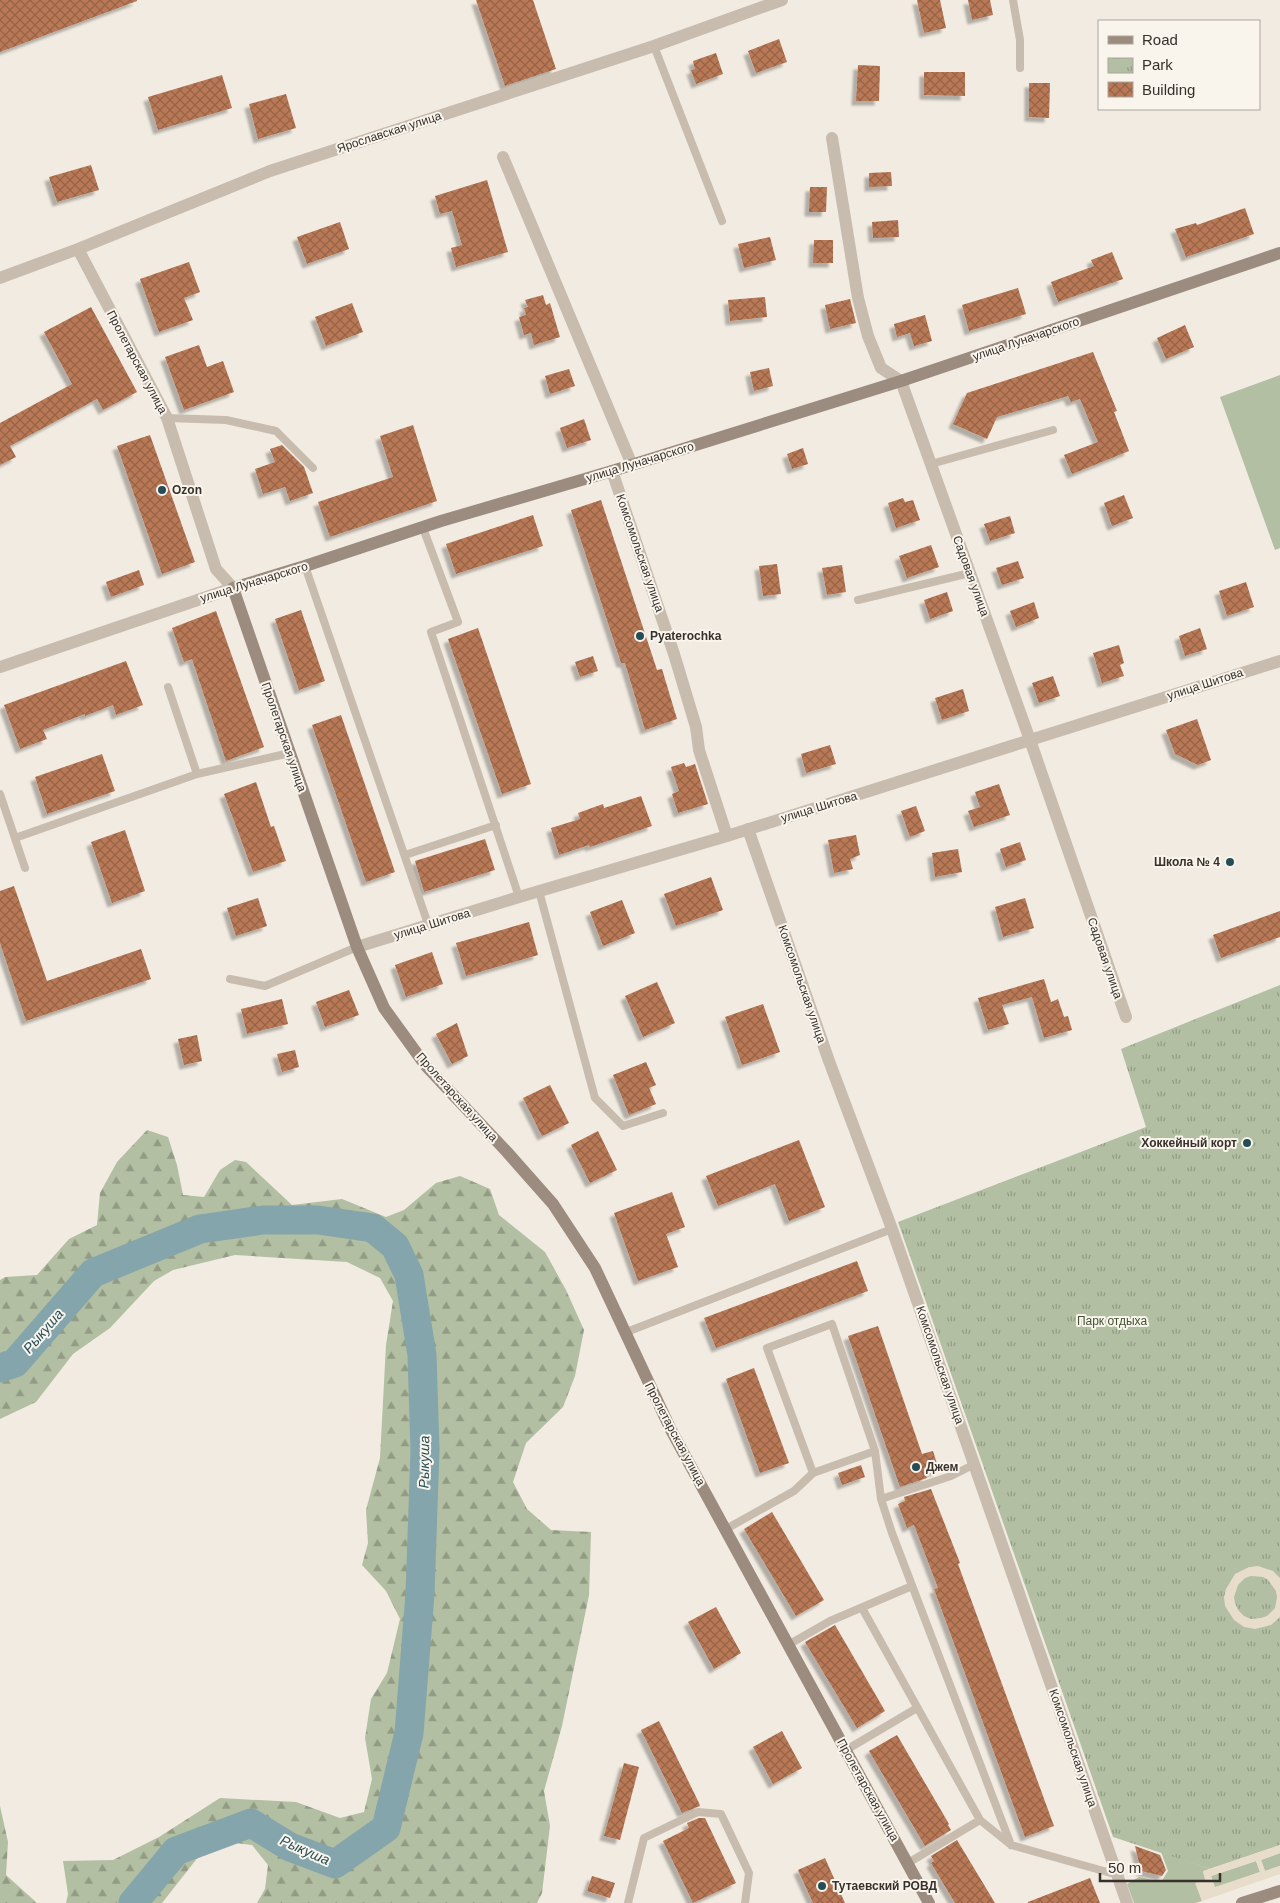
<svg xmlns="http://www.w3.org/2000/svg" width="1280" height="1903" viewBox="0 0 1280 1903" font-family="Helvetica,sans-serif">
  <defs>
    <pattern id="forest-firs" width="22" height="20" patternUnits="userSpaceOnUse" patternTransform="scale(1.25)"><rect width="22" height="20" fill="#b2bfa2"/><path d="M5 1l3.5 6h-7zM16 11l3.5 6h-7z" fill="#929c84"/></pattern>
    <pattern id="park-tufts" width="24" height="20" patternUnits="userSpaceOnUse" patternTransform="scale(1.25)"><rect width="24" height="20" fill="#b2bfa2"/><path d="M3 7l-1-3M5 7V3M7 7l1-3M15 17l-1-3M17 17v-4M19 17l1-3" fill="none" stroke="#929c84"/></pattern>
    <pattern id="building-cross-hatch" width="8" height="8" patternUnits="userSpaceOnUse" patternTransform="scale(1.25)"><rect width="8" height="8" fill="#b97856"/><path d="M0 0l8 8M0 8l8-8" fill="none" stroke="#976347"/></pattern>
    <filter id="shadow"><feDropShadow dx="-4.5" dy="4.5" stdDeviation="1" flood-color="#0004"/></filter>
  </defs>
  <rect width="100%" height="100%" fill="#f1ebe1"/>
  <path fill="#b2bfa2" d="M1280,375V548L1275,550L1220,397Z
    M1161,1852L1210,1869L1203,1872L1206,1880L1196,1883L1202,1901L1195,1903H1134L1127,1884L1139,1877L1161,1882L1168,1871Z
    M1280,1853V1866L1265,1871L1261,1860Z
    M1256,1861L1260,1872L1215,1888L1211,1876Z"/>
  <path fill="url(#forest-firs)" d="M147,1130L168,1137L177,1165L183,1195L204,1197L220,1170L235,1160L246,1162L292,1205L342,1199L386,1217L404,1210L436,1183L460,1176L490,1189L499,1215L545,1252L566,1290L584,1330L575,1376L563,1407L526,1443L513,1482L527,1509L551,1530L591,1532L589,1595L562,1726L544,1791L550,1826L542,1893L537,1903H257L265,1889L268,1865L252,1845L236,1843L206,1847L162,1903H66L68,1894L63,1861L113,1860L159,1837L220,1798L296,1802L340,1818L364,1812L372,1779L365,1738L371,1699L387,1673L400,1619L386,1591L362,1565L368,1543L366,1510L380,1458L386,1345L393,1301L380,1278L347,1262L235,1255L173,1270L154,1281L110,1328L73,1354L36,1402L0,1419V1280L5,1277L37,1275L69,1239L97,1225L100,1193L117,1162Z
    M0,1806L8,1842L6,1875L37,1903H0Z"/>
  <path fill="url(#park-tufts)" d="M1280,985V1845L1210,1869L1113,1837L898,1222L1146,1127L1121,1049Z"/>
  <path fill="#e7ddca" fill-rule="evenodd" d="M1258,1566L1273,1571L1280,1578V1617L1271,1625L1255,1629L1244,1627L1234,1620L1225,1606L1224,1597L1226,1589L1235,1574L1249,1567ZM1251,1576L1263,1577L1268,1580L1276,1591L1277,1597L1275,1608L1267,1616L1261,1618L1251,1619L1244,1616L1238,1610L1235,1603L1234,1597L1238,1585L1245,1578Z
    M1280,1845V1853L1261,1860L1265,1871L1280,1866V1874L1202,1901L1195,1883L1205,1880L1203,1871ZM1256,1861L1260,1872L1215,1887L1211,1876Z"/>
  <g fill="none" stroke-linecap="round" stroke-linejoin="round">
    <path stroke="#83a5ab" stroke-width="29" d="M0,1368L15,1363L93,1273L200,1229L263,1220H318L373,1228L395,1246L409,1275L422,1355L425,1450L420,1594L409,1733L386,1828L335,1864L290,1847L251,1823L176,1851L133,1903"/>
  </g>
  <path fill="url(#building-cross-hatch)" filter="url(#shadow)" d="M0,0H137V1L0,52Z
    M476,0H533L556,69L505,86Z
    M917,0H940L946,28L924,33Z
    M968,0H990L993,15L972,20Z
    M779,39L787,62L756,73L748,51Z
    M716,53L723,74L696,84L691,70L695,69L693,61Z
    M858,65L880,66L879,101H856Z
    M924,72H965V96L924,95Z
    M222,75L232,108L158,130L148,97Z
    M1029,83H1050L1049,118L1029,117Z
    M286,94L296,128L258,139L249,104Z
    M91,165L99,190L57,202L49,177Z
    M891,172L892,186L869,187V173Z
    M487,180L508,252L456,267L451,248L462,245L452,211L440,214L435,196Z
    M810,187H827L826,212H809Z
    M1245,208L1254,234L1186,257L1175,229L1196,223L1197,225Z
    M898,220L899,237L873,238L872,222Z
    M340,222L349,249L307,264L297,237Z
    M770,237L776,260L744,268L738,244Z
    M814,240H833V263H813Z
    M1112,252L1123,279L1058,302L1051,282L1094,266L1091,260Z
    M189,262L200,292L184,298L193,320L159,332L140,279Z
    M1018,288L1026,314L969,331L962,305Z
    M543,295L546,305L550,303L560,337L534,345L531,333L524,335L519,317L526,315L524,308L528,307L525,300Z
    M765,297L767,317L730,321L728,300Z
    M850,299L856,323L830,329L825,305Z
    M352,303L363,332L326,346L315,317Z
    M91,307L137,392L103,410L97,399L10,446L16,457L0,465V423L72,384L44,332Z
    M925,315L932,341L914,346L910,333L897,337L894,324Z
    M1185,325L1194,347L1166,359L1157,338Z
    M199,345L207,367L223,361L234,392L184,410L165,357Z
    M1093,352L1117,411L1114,412L1129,451L1072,474L1064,455L1098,442L1080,399L1071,402L1068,396L997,417L987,439L953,424L967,393Z
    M769,368L773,386L754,391L750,372Z
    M569,369L575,386L550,394L545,376Z
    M584,419L591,440L567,448L560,428Z
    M413,425L437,501L330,537L318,502L393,477L380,436Z
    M150,435L195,562L162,574L117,446Z
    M282,445L304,467L313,493L290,501L285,487L263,494L255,469L275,462L270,449Z
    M803,448L808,464L792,469L787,454Z
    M1124,495L1133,518L1112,526L1104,503Z
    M903,498L905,502L913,500L920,520L896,528L888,503Z
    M601,500L657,670L662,669L677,719L645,730L625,663H621L571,510Z
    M533,515L543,546L456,574L446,544Z
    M1010,516L1015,533L990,541L984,524Z
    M931,545L939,567L907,578L899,556Z
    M1018,561L1024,578L1002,585L996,568Z
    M777,564L781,594L763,596L759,566Z
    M842,565L846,592L827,595L822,568Z
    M139,570L144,585L111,597L106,582Z
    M1246,582L1254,607L1227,616L1219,591Z
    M947,592L953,611L930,619L924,600Z
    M1034,602L1039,618L1016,627L1010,611Z
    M301,610L325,681L299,690L275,619Z
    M216,611L264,747L226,761L192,659L184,662L172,628Z
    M478,628L531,784L502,794L448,639Z
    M1200,628L1207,649L1185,656L1179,636Z
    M1119,645L1124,663L1120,665L1124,676L1102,683L1093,653Z
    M593,656L598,671L580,677L575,662Z
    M126,661L143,705L116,715L113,705L85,716V714L43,730L47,739L20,749L4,705Z
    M1053,676L1060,696L1039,703L1032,683Z
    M963,689L969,711L942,720L935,698Z
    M341,715L395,872L366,882L312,725Z
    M1197,719L1211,760L1198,765L1175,754L1166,730Z
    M830,745L836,764L806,773L801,754Z
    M102,754L115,791L47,814L35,777Z
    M684,763L686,767L695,764L708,804L678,813L672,794L679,791L671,767Z
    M256,782L271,827L274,826L286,861L253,872L224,794Z
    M999,784L1010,815L974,827L968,811L980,807L975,792Z
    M641,796L652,826L590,847L589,845L559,855L551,828L580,819L578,813L603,804L604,808Z
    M916,806L925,831L910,837L901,811Z
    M125,830L145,891L112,903L91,842Z
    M856,835L860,855L850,859L853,869L834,873L828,840Z
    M485,839L495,870L424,892L415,861Z
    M1020,842L1026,860L1006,867L1000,849Z
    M958,849L962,872L935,877L932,853Z
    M711,877L723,910L676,926L664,894Z
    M14,886L47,981L141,949L151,979L26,1021L0,943V891Z
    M258,898L267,926L236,936L227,908Z
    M1025,898L1034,928L1003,937L995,907Z
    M622,900L635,933L603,946L590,912Z
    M1280,911V937L1221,958L1213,935Z
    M529,922L538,955L466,976L456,943Z
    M432,952L443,984L406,997L395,965Z
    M1044,979L1051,1002L1058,999L1064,1017L1068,1016L1072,1030L1044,1038L1032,997L1002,1005L1009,1024L988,1030L978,998Z
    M657,982L675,1023L643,1037L625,996Z
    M349,990L359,1015L325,1027L316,1002Z
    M282,999L288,1024L247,1034L241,1009Z
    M763,1004L780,1052L742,1065L725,1017Z
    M457,1023L468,1056L452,1064L436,1034Z
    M197,1035L202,1061L184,1065L178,1039Z
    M295,1050L299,1067L282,1072L277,1054Z
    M646,1062L656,1085L649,1088L656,1104L629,1115L613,1075Z
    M550,1085L569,1123L542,1136L523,1098Z
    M598,1131L617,1170L590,1183L571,1145Z
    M799,1140L825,1207L789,1221L775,1184L718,1206L706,1176Z
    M672,1192L685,1227L666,1234L678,1267L638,1281L614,1213Z
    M857,1261L868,1291L716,1348L704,1318Z
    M878,1326L922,1454L933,1451L939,1470L925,1475L927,1478L900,1487L848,1336Z
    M754,1368L789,1463L760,1473L726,1379Z
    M861,1465L865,1477L842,1485L838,1473Z
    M931,1489L960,1563L958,1564L1054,1826L1025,1837L934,1589L938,1588L914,1525L907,1528L898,1504L905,1501L904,1497Z
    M772,1512L824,1600L796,1616L744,1529Z
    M716,1607L741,1653L714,1669L688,1622Z
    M835,1625L885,1711L857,1728L805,1642Z
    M659,1721L699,1803L700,1806L682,1813L641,1730Z
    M782,1731L802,1768L773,1784L753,1747Z
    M897,1735L949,1824L948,1825L951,1830L925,1846L869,1751Z
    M624,1763L639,1767L620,1840L604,1836Z
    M699,1818H705L736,1883L693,1903L663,1841L689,1828L687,1823Z
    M957,1840L995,1903H955L931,1863L934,1861L931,1856Z
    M1135,1846L1160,1855L1166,1870L1162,1876L1141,1871Z
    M825,1858L845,1903H813L798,1870Z
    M592,1876L615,1883L610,1898L587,1891Z
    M1090,1878L1100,1903H1028V1902Z"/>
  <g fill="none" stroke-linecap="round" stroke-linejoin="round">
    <path stroke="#c8bcae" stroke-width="8" d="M1013,0L1020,40V68
      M654,46L722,221
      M167,418L226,420L276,431L313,468
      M931,464L1053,430
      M423,528L458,622L431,632L519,897
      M305,566L428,924
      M858,600L970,573
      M197,774L290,753
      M0,794L25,868
      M15,838L197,774L168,687
      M405,855L496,825
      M539,891L595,1098L623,1126L663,1113
      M230,979L265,986L357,947
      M624,1333L892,1229
      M813,1473L767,1348L832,1324L875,1451L881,1499L892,1533L1011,1845
      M881,1499L951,1476L975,1464
      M726,1529L794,1491L813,1473L875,1451
      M862,1608L980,1820L1011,1845L1118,1875
      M788,1645L830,1621L912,1586
      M846,1750L917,1708
      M908,1863L980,1820
      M628,1903L644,1838L698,1812L721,1814L749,1873L745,1903"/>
    <path stroke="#c8bcae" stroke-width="12" d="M832,138L858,298L868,336L881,368L901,381L1030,740L1126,1017
      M503,157L632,465
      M0,278L78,249L270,171L654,46L782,0
      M612,471L674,654L696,727L699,750L727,836
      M0,667L233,588L216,569L167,418L78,249
      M748,829L829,1061L892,1229L1127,1903
      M357,947L519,897L727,836L1280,661"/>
    <path stroke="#9c8c7f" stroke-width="12" d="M929,1903L671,1430L595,1268L553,1204L507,1152L426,1066L384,1008L357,947L233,588L305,566L441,521L612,471L901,381L1280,253
      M1242,1903L1280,1891"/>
  </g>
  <g fill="#254d55" stroke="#f9f5ed" stroke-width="2">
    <circle cx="162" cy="490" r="5"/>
    <circle cx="640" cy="636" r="5"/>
    <circle cx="1230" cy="862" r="5"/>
    <circle cx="1247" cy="1143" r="5"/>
    <circle cx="916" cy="1467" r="5"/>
    <circle cx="822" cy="1886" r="5"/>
  </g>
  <g text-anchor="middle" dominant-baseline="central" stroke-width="4" stroke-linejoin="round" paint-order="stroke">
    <g font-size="12" fill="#37302b" stroke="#f9f5ed">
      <text transform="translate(389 132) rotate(-18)">Ярославская улица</text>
      <text transform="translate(1026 339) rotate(-19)">улица Луначарского</text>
      <text transform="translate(137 362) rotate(62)">Пролетарская улица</text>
      <text transform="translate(640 462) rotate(-17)">улица Луначарского</text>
      <text transform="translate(640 553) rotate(71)">Комсомольская улица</text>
      <text transform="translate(971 576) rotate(70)">Садовая улица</text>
      <text transform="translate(254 582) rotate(-17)">улица Луначарского</text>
      <text transform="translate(1205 684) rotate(-18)">улица Шитова</text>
      <text transform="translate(284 737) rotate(71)">Пролетарская улица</text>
      <text transform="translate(819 807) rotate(-17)">улица Шитова</text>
      <text transform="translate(432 924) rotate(-17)">улица Шитова</text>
      <text transform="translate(1105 958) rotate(71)">Садовая улица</text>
      <text transform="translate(802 984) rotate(71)">Комсомольская улица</text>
      <text transform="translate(457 1097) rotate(48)">Пролетарская улица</text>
      <text transform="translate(940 1365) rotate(71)">Комсомольская улица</text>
      <text transform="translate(675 1434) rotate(62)">Пролетарская улица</text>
      <text transform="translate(1073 1748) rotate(71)">Комсомольская улица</text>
      <text transform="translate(868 1790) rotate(61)">Пролетарская улица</text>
    </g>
    <g font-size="12" font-weight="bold" fill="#37302b" stroke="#f9f5ed" text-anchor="start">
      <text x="172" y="490">Ozon</text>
      <text x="650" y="636">Pyaterochka</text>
      <text x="1220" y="862" text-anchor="end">Школа № 4</text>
      <text x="1237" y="1143" text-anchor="end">Хоккейный корт</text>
      <text x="926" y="1467">Джем</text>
      <text x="832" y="1886">Тутаевский РОВД</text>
    </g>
    <g font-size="12" fill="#435332" stroke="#f9f5ed">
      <text x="1112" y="1321">Парк отдыха</text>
    </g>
    <g font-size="14" font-style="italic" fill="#254d55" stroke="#f9f5ed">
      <text transform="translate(43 1331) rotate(-49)">Рыкуша</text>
      <text transform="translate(424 1462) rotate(-89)">Рыкуша</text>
      <text transform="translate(305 1850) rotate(24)">Рыкуша</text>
    </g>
  </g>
  <rect x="1098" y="20" width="162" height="90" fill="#f9f5ed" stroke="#aba69f"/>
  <rect x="1108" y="36" width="25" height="8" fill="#9c8c7f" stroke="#aba69f"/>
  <text x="1142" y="45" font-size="15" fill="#37302b">Road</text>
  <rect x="1108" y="58" width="25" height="15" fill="url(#park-tufts)" stroke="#aba69f"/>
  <text x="1142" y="70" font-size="15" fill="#37302b">Park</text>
  <rect x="1108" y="82" width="25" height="15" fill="url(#building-cross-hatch)" stroke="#aba69f"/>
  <text x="1142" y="95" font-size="15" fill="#37302b">Building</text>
  <path d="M1100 1873v8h120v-8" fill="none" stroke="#37302b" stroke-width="2.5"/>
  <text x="1108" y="1873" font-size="15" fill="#37302b" stroke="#f9f5ed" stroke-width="4" paint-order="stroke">50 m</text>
</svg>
